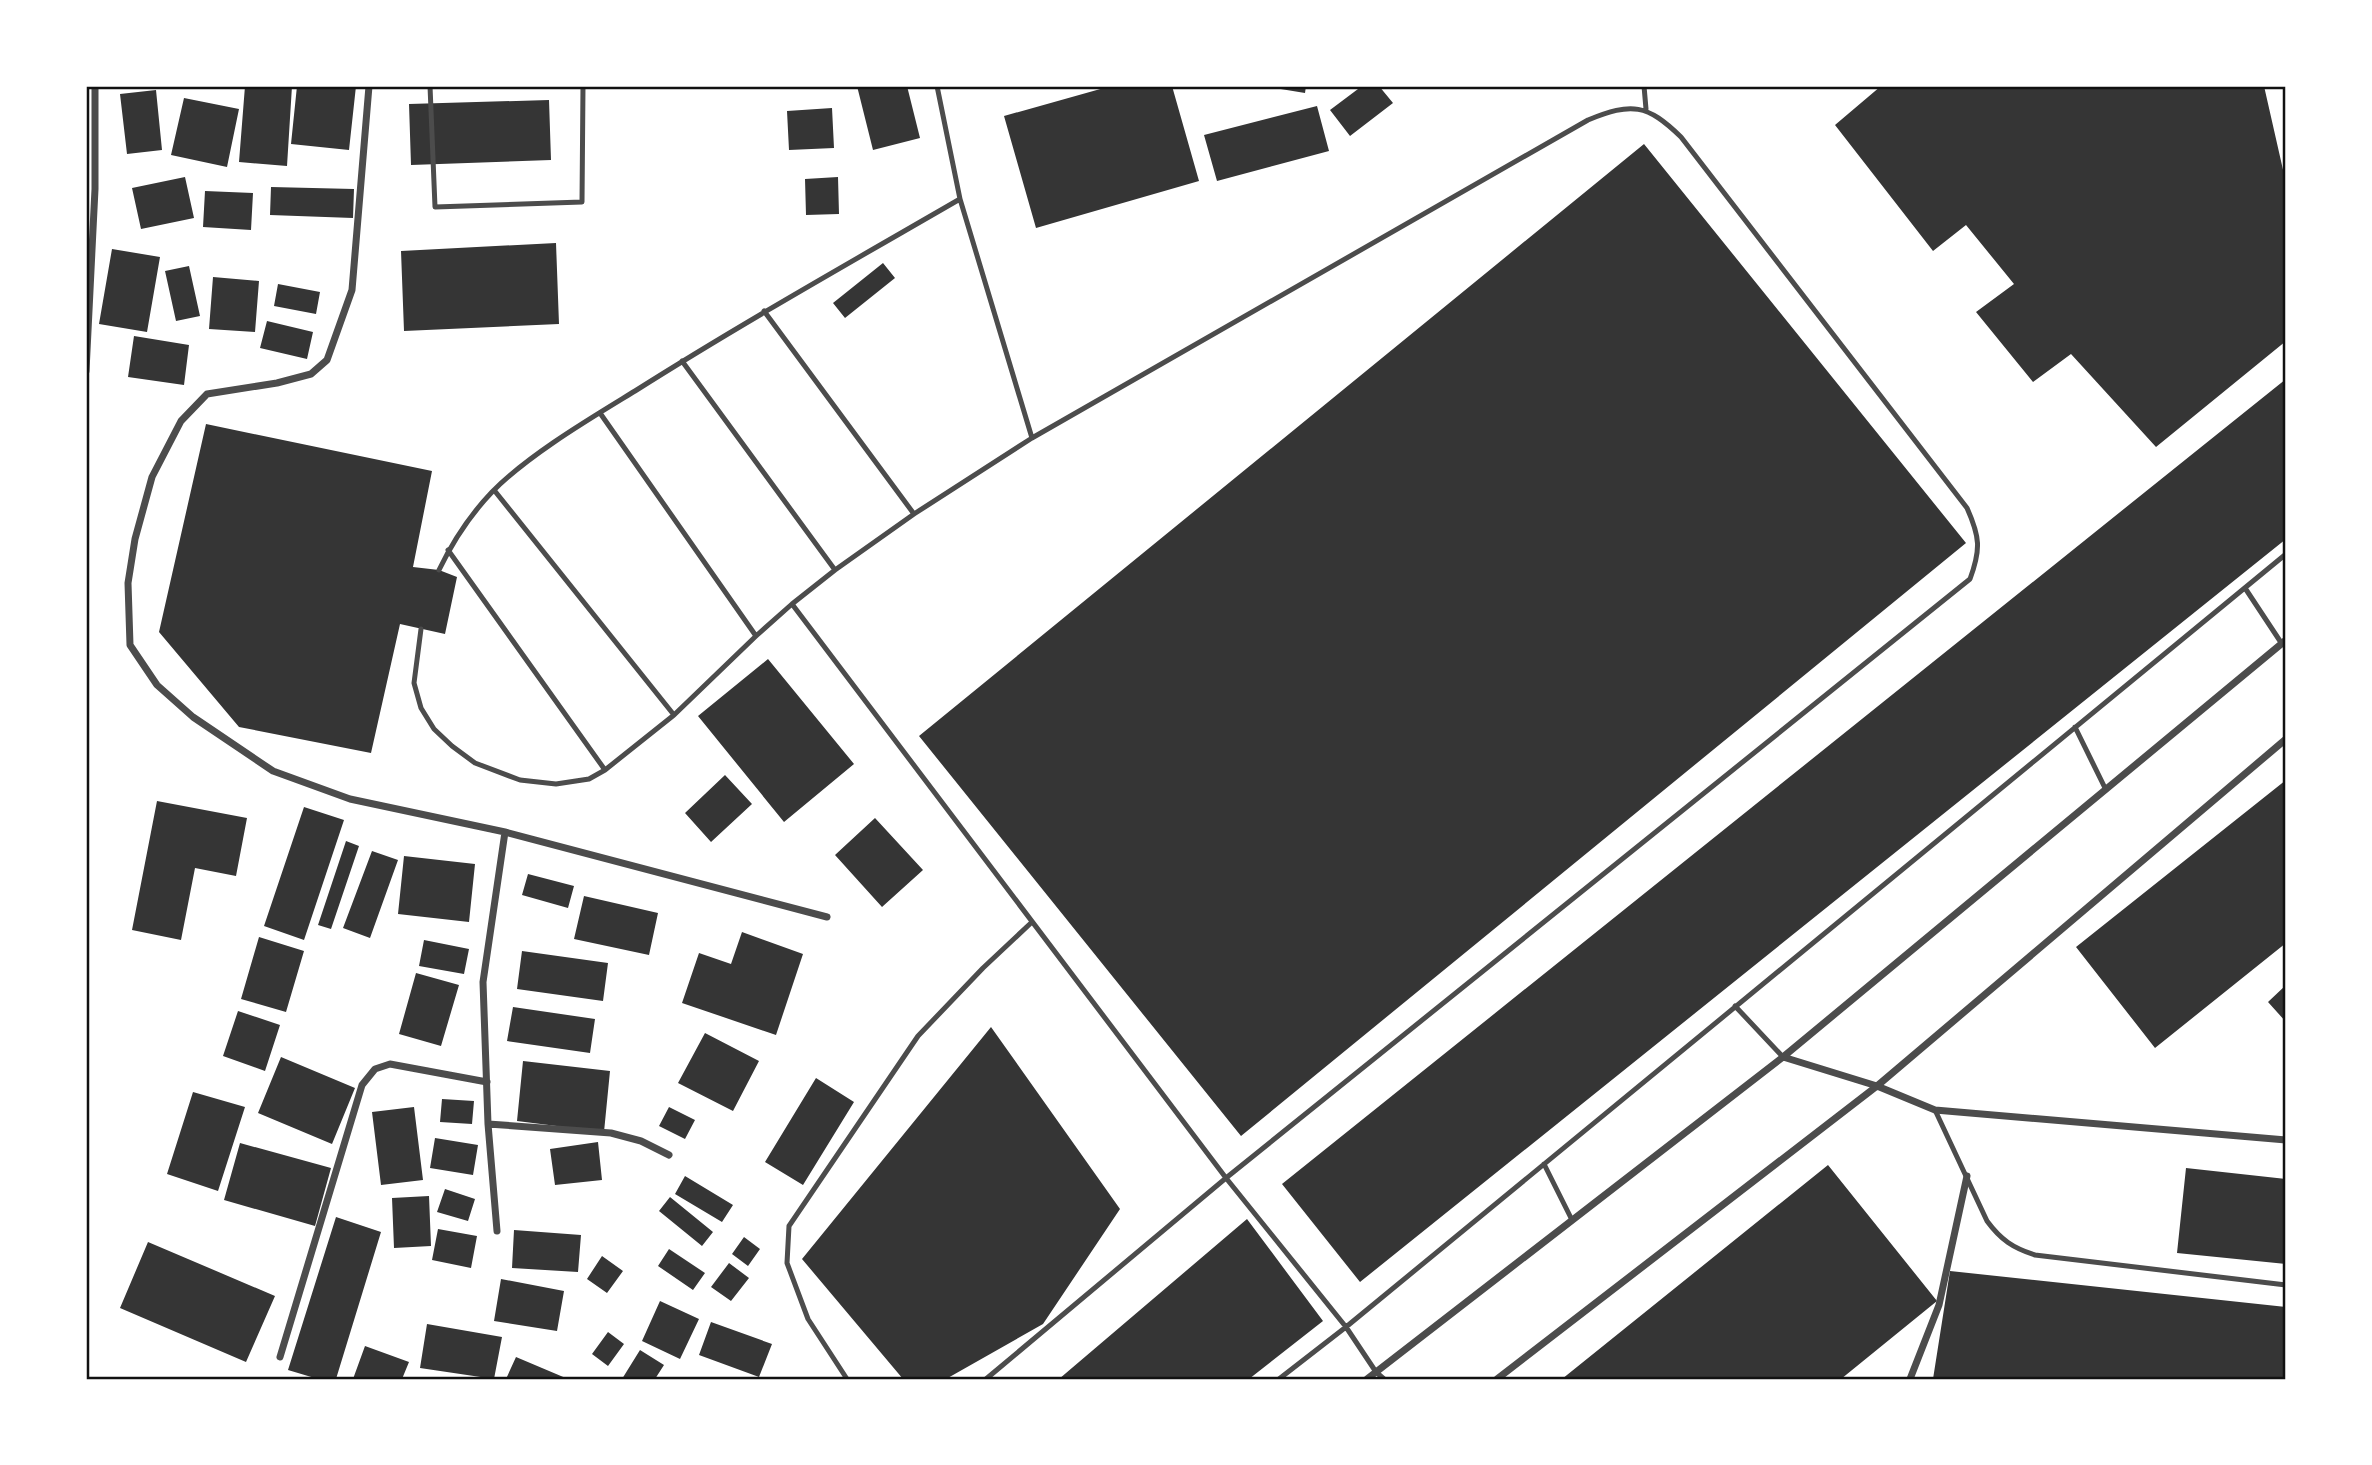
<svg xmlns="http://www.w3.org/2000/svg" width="2372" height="1465" viewBox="0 0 2372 1465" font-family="Barlow,sans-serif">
  <rect width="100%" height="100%" fill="#fff"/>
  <path fill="#353535" d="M245,86H292L287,166L239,162Z
    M297,86H356L349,150L291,144Z
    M857,86H907L920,138L873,150Z
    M1111,86H1172L1199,181L1036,228L1004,116Z
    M1263,86H1306L1305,93Z
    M1362,86H1379L1393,103L1350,136L1330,110Z
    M1881,86H2264L2286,183V341L2156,447L2071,354L2033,382L1976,312L2014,284L1966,225L1933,251L1835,125Z
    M156,90L162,150L127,154L120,94Z
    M184,98L239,109L227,167L171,155Z
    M549,100L551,160L411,165L409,104Z
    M1317,106L1329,151L1217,181L1204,135Z
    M832,108L834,148L789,150L787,111Z
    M1644,144L1966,543L1241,1136L919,736Z
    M185,177L194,218L141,229L132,188Z
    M838,177L839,214L806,215L805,179Z
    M271,187L354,189L353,218L270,215Z
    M205,191L253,193L251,230L203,227Z
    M556,243L559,324L404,331L401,251Z
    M112,249L160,257L147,332L99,324Z
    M883,263L895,278L845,318L833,303Z
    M189,266L200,316L176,321L165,271Z
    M213,277L259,281L255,332L209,329Z
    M278,284L320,292L316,314L274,306Z
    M267,321L313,332L307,359L260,348Z
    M134,336L189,345L184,385L128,377Z
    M2286,379V539L1360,1282L1282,1184Z
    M206,424L432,471L413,567L439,570L457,577L445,634L400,624L371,753L239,727L159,632Z
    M768,659L854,764L784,822L698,716Z
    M725,775L752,804L711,842L685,813Z
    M2286,780V943L2155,1048L2076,947Z
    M157,801L247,818L236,876L195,868L181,940L132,930Z
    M304,807L344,820L304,940L264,926Z
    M875,818L923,870L882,907L835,855Z
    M346,841L359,846L331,929L318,925Z
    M372,851L398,860L370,938L343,928Z
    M404,856L475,864L469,922L398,914Z
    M528,874L574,886L568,908L522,895Z
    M584,896L658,913L649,955L574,939Z
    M742,932L803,954L776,1035L682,1003L699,953L731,964Z
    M259,937L304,951L286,1012L241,999Z
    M424,940L469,949L464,974L419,966Z
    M522,951L608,963L603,1001L517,989Z
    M416,973L459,985L441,1046L399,1034Z
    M2286,985V1022L2268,1002Z
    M513,1007L595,1019L590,1053L507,1041Z
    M238,1011L280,1025L265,1071L223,1056Z
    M991,1027L1120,1209L1043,1324L946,1379H903L802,1259Z
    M705,1033L759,1061L733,1111L678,1083Z
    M281,1057L355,1088L332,1144L258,1113Z
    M523,1061L610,1071L604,1132L517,1121Z
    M816,1078L854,1102L803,1185L765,1162Z
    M193,1092L245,1107L218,1191L167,1174Z
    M442,1099L474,1101L472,1124L440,1122Z
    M414,1107L423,1180L381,1185L372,1112Z
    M669,1107L695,1120L685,1139L659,1126Z
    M435,1138L478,1145L473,1175L430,1168Z
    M598,1142L602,1180L555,1185L550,1149Z
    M240,1143L331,1168L315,1226L224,1200Z
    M1828,1165L1937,1301L1841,1379H1562Z
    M2186,1168L2286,1179V1264L2177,1253Z
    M685,1176L733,1205L722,1222L675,1194Z
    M445,1189L475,1199L468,1221L437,1212Z
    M429,1196L431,1246L394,1248L392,1198Z
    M670,1197L713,1232L702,1246L659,1211Z
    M336,1217L381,1232L336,1379H318L288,1370Z
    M1247,1219L1323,1321L1249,1379H1059Z
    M438,1229L477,1236L471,1268L432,1260Z
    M514,1230L581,1235L578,1272L512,1268Z
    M744,1237L760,1249L748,1266L732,1254Z
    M148,1242L275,1296L246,1362L120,1308Z
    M669,1249L705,1273L693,1290L658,1266Z
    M602,1256L623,1271L607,1293L587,1279Z
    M729,1263L749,1278L731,1301L711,1287Z
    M1950,1271L2286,1307V1379H1933Z
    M501,1279L564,1291L557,1331L494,1321Z
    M660,1301L699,1319L680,1359L642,1341Z
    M711,1322L772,1344L759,1377L699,1355Z
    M427,1324L502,1337L494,1379L420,1368Z
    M608,1332L624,1344L608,1366L592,1354Z
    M365,1346L409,1362L402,1379H353Z
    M640,1350L664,1365L655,1379H622Z
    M516,1357L568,1379H506Z"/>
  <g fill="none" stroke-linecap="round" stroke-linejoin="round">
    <path stroke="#4c4c4c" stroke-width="5" d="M430,86L435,207L582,202L583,86
      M937,86L960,199L1032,438
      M1644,86L1646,109
      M764,311L914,514
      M682,361L835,570
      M600,413L756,636
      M494,490L674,715
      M448,550L605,770
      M439,570C453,541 470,515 492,492C528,455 591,418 635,391C741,324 851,262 960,199
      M2245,588L2282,644
      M792,604L1226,1178L1346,1327L1376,1372L1384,1379
      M421,629L414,683L421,708L434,729L452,746L475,763L520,780L556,784L589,779L605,770L674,715L756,636L792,604L835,570L914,514L1032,438L1588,120C1632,102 1647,104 1681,137L1967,508C1980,537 1981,549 1970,579L1226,1178L986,1379
      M2075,727L2106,790
      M1735,1006L1783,1057
      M1935,1110L1987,1221C2001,1240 2013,1248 2035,1255L2286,1285
      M1544,1164L1572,1220
      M847,1379L808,1319L787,1263L789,1226L918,1036L983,968L1032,922
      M1279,1379L1346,1327L2286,554"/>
    <path stroke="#4c4c4c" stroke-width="7" d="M369,86L352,290L327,360L311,374L277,383L207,394L181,421L152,477L135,539L128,583L130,645L157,685L193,717L273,771L350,799L505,832L827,917
      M86,371L95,189V86
      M1783,1057L1877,1086L1935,1110L2286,1140
      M488,1124L611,1133L641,1141L669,1155
      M497,1231L488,1124L483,982L505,832
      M280,1357L362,1085L375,1069L390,1064L487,1082
      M1367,1379L1783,1057L2286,640
      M1497,1379L1877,1086L2286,739
      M1910,1379L1939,1305L1967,1176"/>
  </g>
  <rect width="2372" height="1465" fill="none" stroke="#ffffff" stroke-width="175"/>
  <rect x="88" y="88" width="2196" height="1290" fill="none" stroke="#111" stroke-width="2.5"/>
</svg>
